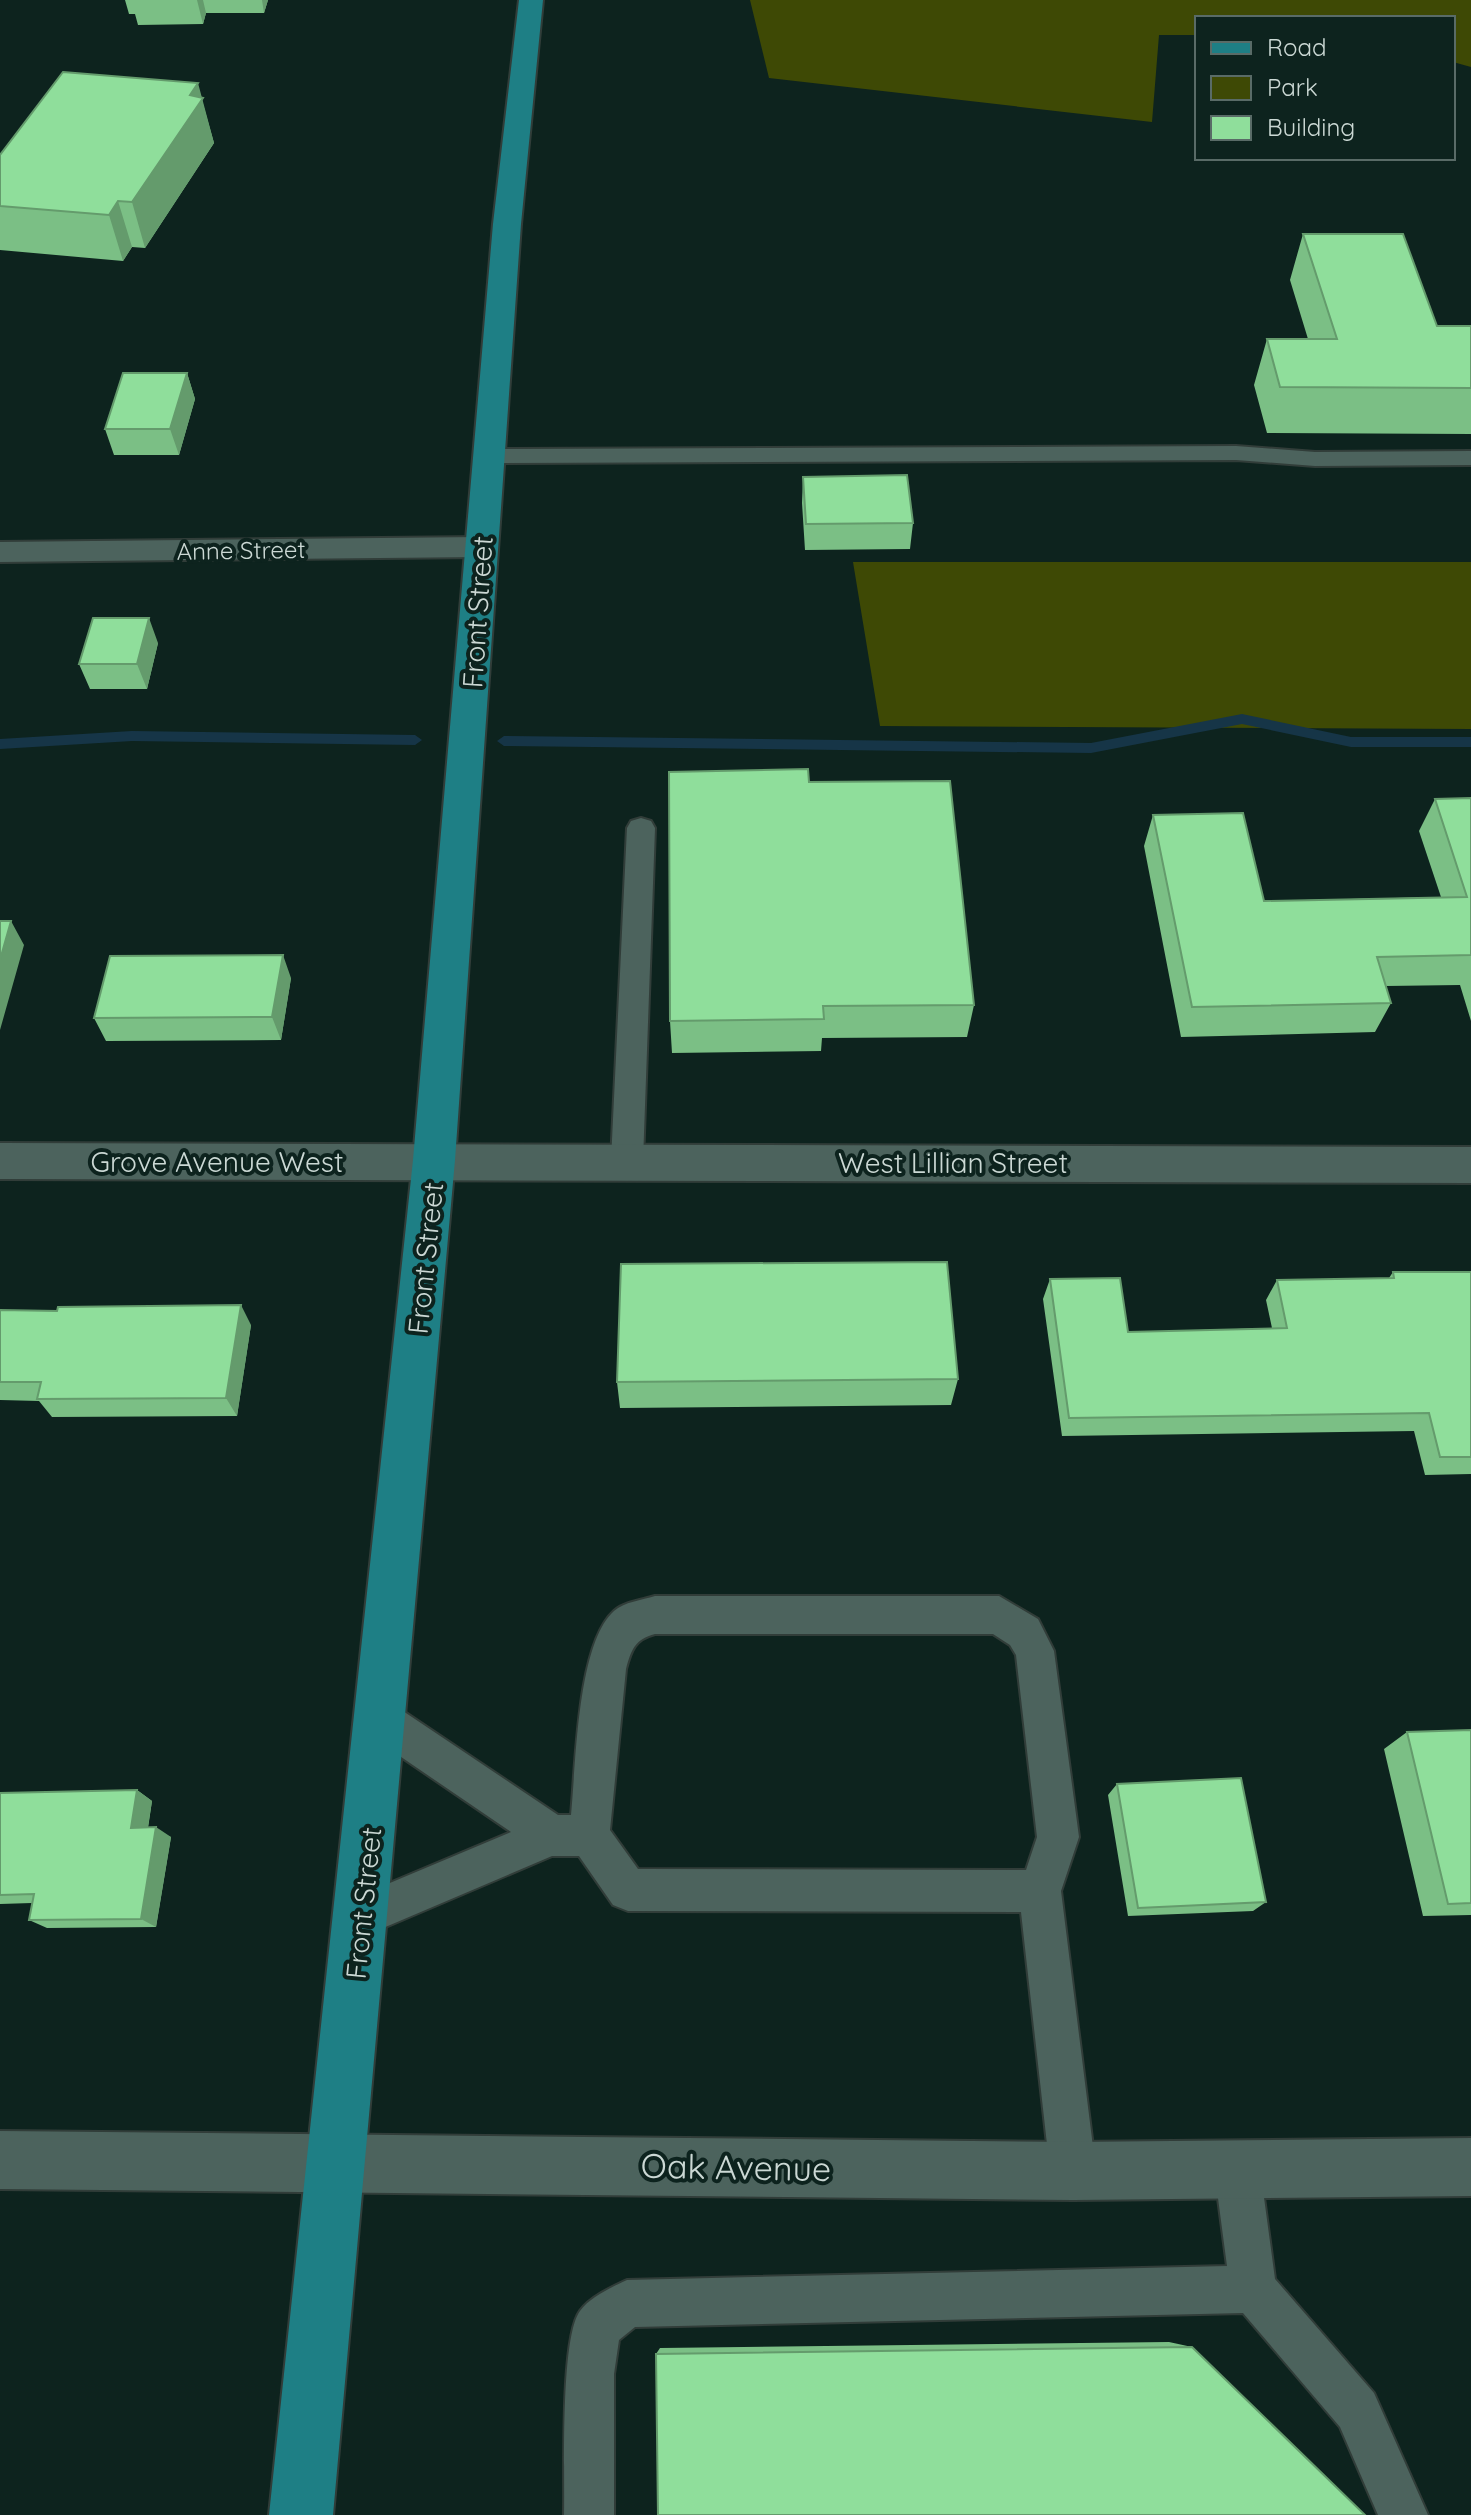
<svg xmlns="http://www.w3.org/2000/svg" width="1471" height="2515" viewBox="0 0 1471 2515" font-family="Quicksand,sans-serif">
  <rect width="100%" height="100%" fill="#0d231e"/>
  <path fill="#3e4905" d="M750,0H1471V67L1453,62V18H1197V35H1159L1152,122L769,78Z
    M853,562H1471V729L880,726Z"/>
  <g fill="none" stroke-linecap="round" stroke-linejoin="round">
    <path fill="#163547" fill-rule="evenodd" d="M1242,714L1351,737H1471V747H1351L1242,724L1091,753L504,746L497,741L504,736L1091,743Z
      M132,731L415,735L422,740L415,745L132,741L0,749V739Z"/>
    <defs>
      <path id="lane" d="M1236,446L1315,452L1471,451V465L1315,466L1236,460L489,463L481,461L477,456L481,451L489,449Z
        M641,818L651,821L655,828L643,1161L639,1171L627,1175L615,1171L611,1161L627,828L631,821Z
        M655,1596H999L1038,1619L1054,1651L1079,1837L1061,1891L1096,2171L1089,2187L1073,2194L1057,2187L1050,2171L1021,1912L628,1911L613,1905L579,1856H552L362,1937L347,1931L341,1916L347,1901L511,1832L366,1733L360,1719L366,1705L380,1699L394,1705L558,1815H571C576,1765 577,1644 614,1611C624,1602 642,1600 655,1596ZM655,1634H993L1010,1645L1016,1655L1037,1837L1026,1870L638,1869L610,1830L626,1669C631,1650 635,1639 655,1634Z
        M1237,2145L1253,2152L1260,2168L1275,2279L1374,2393L1428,2515H1378L1340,2427L1243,2313L635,2327L619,2340L614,2374V2515H564C565,2475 560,2338 580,2311C590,2297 612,2287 627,2280L1227,2266L1214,2168L1221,2152Z"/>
      <path id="street" d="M482,537L494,540L498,547L494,554L482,557L0,562V542Z
        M0,1143L1471,1147V1183L0,1179Z
        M0,2131L1073,2142L1471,2138V2196L1073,2200L0,2189Z"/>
      <path id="primary" d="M519,0H543L521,224L455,1160L333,2515H269L413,1160L493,224Z"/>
    </defs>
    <use href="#lane" stroke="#313d39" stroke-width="4"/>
    <use href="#street" stroke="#313d39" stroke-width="4"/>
    <use href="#primary" stroke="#313d39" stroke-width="4"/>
    <use href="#lane" fill="#4c635d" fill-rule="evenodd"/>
    <use href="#street" fill="#4c635d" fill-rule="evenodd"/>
    <use href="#primary" fill="#1e7f85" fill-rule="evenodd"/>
  </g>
  <path fill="#7bbf85" d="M125,0H268L264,13H206L203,24L138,25L135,14H129Z
    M201,97L214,143L145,248L132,247L123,261L0,250V155Z
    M1303,234L1437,326H1471V434L1267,433L1254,385L1267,339H1308L1290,280Z
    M187,373L195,399L179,455H114L105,429Z
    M803,477L913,523L910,549L805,550L802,503Z
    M158,643L147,689H90L79,664Z
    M809,782L974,1005L967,1037L822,1038L821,1051L672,1053L670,1021Z
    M1471,798V1021L1460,985L1386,986L1391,1003L1375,1032L1181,1037L1144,846L1153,815L1264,901L1441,897L1419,831L1435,799Z
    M291,978L281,1040L106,1041L94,1018Z
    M1393,1272H1471V1474L1425,1475L1414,1431L1062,1436L1043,1299L1050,1279L1128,1332L1272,1328L1266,1300L1277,1280L1389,1278Z
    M0,1310L251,1325L237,1416L52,1417L39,1401L0,1400Z
    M958,1379L951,1405L620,1408L617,1382Z
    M1471,1730V1915L1423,1916L1384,1749L1407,1732Z
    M1117,1784L1266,1902L1253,1911L1128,1916L1108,1795Z
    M137,1790L152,1801L148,1828L171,1837L156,1927L47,1928L29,1920L32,1903L0,1904V1793Z
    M1169,2342L1192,2347L656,2354L660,2348Z"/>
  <path fill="#649b6c" d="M197,0H203L206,13L203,24Z
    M262,0H268L264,13Z
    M198,83L214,143L145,248L132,202L190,95Z
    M118,201L132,247L123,261L109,215Z
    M187,373L195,399L179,455L170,429Z
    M149,618L158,643L147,689L137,664Z
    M11,921L24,945L0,1030V960Z
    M283,955L291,978L281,1040L272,1017Z
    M241,1305L251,1325L237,1416L226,1398Z
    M137,1790L152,1801L146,1839L131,1828Z
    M156,1827L171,1837L156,1927L141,1919Z"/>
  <path fill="#8fde9b" stroke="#649b6c" stroke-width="2" d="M63,72L198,83L190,95L203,98L132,202L118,201L109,215L0,206V155Z
    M1303,234H1403L1437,326H1471V388L1280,387L1267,339H1337Z
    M123,373H187L170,429H105Z
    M907,475L913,523L806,524L803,477Z
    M93,618H149L137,664H79Z
    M808,769L809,782L950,781L974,1005L823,1006L824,1019L670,1021L669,772Z
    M1471,798V955L1377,957L1391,1003L1192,1007L1153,815L1243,813L1264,901L1467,897L1435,799Z
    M0,921H11L0,960Z
    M283,955L272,1017L94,1018L110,956Z
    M947,1262L958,1379L617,1382L621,1264Z
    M1393,1272H1471V1457H1440L1429,1413L1069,1418L1050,1279L1120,1278L1128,1332L1287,1328L1277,1280L1394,1278Z
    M241,1305L226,1398L37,1399L41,1382H0V1310L57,1311L58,1307Z
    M1471,1730V1903L1448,1904L1407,1732Z
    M1241,1778L1266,1902L1138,1908L1117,1784Z
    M137,1790L131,1828L156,1827L141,1919L29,1920L34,1894L0,1895V1793Z
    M1192,2347L1365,2515H658L656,2354Z"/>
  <g text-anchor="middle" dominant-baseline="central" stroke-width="8" stroke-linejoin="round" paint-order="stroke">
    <g font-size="24" fill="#cbd8d4" stroke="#0d231e">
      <text transform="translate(241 550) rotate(-1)">Anne Street</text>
    </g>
    <g font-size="28" fill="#cbd8d4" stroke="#0d231e">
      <text transform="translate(477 612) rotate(-86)">Front Street</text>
      <text x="217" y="1161">Grove Avenue West</text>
      <text x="953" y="1162">West Lillian Street</text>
      <text transform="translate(425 1258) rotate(-84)">Front Street</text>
      <text transform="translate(363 1903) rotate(-84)">Front Street</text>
    </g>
    <g font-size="34" fill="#cbd8d4" stroke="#0d231e">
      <text transform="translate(736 2167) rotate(1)">Oak Avenue</text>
    </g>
  </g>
  <rect x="1195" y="16" width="260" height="144" fill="#0d231e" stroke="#596b67" stroke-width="2"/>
  <rect x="1211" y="42" width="40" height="12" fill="#1e7f85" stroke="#596b67" stroke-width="2"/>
  <text x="1267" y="56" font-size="24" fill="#cbd8d4">Road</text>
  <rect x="1211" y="76" width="40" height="24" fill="#3e4905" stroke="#596b67" stroke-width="2"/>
  <text x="1267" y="96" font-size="24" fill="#cbd8d4">Park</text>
  <rect x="1211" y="116" width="40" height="24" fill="#8fde9b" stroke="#596b67" stroke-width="2"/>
  <text x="1267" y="136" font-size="24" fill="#cbd8d4">Building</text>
</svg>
